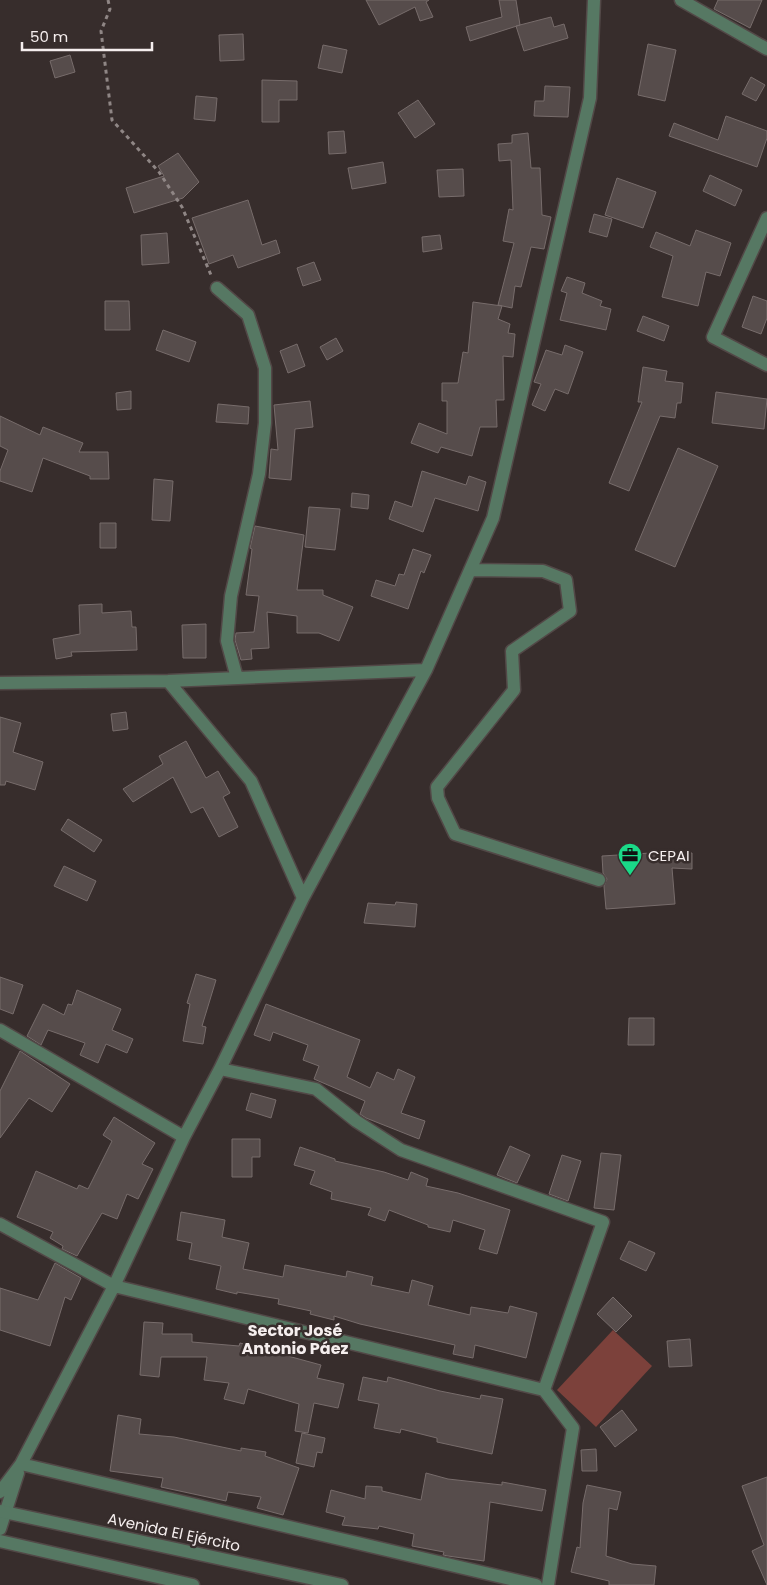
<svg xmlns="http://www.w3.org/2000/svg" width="767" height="1585" viewBox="0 0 767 1585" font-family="Poppins,sans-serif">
  <rect width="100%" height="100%" fill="#372d2c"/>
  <path fill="#7c413b" d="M613,1330L652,1366L596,1427L557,1390Z"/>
  <path fill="#564c4b" stroke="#776c6b" d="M366,0H429L426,2L433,17L420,21L415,7L379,25Z
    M499,0H516L520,25L470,41L466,27L502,17Z
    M718,0H762L750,28L714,9Z
    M551,17L554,27L564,24L568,38L524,51L516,26Z
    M243,34L244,60L220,61L219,35Z
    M648,44L676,50L665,101L638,95Z
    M323,45L347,50L342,73L318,68Z
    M70,55L75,72L55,78L50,61Z
    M751,77L765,85L756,101L742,94Z
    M262,80L297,81V100H279V122H262Z
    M545,86L570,87L568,117L534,116L535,101H544Z
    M196,96L217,98L215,121L194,119Z
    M418,100L435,124L415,138L398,113Z
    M726,116L767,131V138L757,167L669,136L674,123L718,140Z
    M344,131L346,153L329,154L328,132Z
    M528,133L531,168H540L542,215L551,217L544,249L531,247L521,287L515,286L512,308L498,305L514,243L503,241L509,209L513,210L511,160L499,161L498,144L512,143V135Z
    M178,153L199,182L183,198L134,213L126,188L164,176L158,166Z
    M383,162L386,183L352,189L348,168Z
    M463,169L464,196L439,197L437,170Z
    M710,175L742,190L735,206L703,191Z
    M617,178L656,192L643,228L605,215Z
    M248,200L262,245L276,240L280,253L238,268L233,255L209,264L192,218Z
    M594,214L612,219L607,237L589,232Z
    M696,230L731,243L720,276L706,272L698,306L662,297L673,256L650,247L656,232L690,246Z
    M167,233L169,263L142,265L141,235Z
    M440,235L442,249L423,252L422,237Z
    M314,262L321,280L303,286L297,268Z
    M567,277L585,283L582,293L602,301L600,306L611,309L606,330L560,320L567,293L561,291Z
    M753,296L767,301V318L761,334L742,327Z
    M105,301H129L130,330H105Z
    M473,302L502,306L498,319L510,324L508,333L515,334L513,357L503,356L504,400H496L497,427H480L472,456L441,447L438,453L411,443L419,423L447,434V401H442V383H458L463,352L468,353Z
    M643,316L669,326L664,341L637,331Z
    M163,330L196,342L189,362L156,350Z
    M336,338L343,351L327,360L320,347Z
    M297,344L305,366L288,373L280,351Z
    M565,345L583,352L568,394L555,389L545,411L532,405L541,384L534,382L546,350L562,355Z
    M643,367L667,371L665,381L683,383L681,403H677L675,418L660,416L629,491L609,483L642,402H638Z
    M131,391V409L117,410L116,393Z
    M716,392L767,399L764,429L712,423Z
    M310,401L313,427L295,429L291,480L269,478L271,449L278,450L274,405Z
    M218,404L249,407L248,424L216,422Z
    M0,416L40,435L43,427L83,443L79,452H108L109,479H90V476L43,458L32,492L0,481V471L8,450L0,446Z
    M678,448L718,466L675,567L635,550Z
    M422,471L466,485L469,476L486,482L478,511L435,498L423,532L389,519L395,501L412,507Z
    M154,479L173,481L170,521L152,520Z
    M352,493L369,495L368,509L351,507Z
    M309,507L340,509L335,550L305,547Z
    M100,523H116V548H100Z
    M255,526L304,535L297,590H323V595L353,607L339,641L319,633H297V616L267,612L269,648L251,649L252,659L241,660L235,640L236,633L254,632L259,596L246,595L252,549L250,548Z
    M413,549L431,555L424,573L421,571L408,609L371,596L376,580L395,586L399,574L404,575Z
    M102,604V613L131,611L132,627H136L137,650L71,652L72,656L56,659L53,639L80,634L79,605Z
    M206,624V658H183L182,625Z
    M126,712L128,729L113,731L111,714Z
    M0,717L21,723L13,752L43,762L35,790L6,781L5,785H0Z
    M186,741L206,778L218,771L230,793L223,797L238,827L219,837L203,807L191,813L173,777L133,802L123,789L163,764L159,756Z
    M68,819L102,840L94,852L61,830Z
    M667,852L692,853V869L672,868L675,904L606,909L604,886L607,879L603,873L602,856Z
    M64,866L96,881L87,901L54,886Z
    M396,902L417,904L415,927L364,923L368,903L395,905Z
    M196,974L216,980L202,1026L206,1027L203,1044L183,1041L190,1004L187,1003Z
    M0,977L23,985L13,1014L0,1009Z
    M77,990L121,1009L112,1030L133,1039L127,1053L106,1044L98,1063L80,1055L85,1043L48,1030L41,1045L27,1036L43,1004L64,1015L68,1004L72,1005Z
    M266,1004L360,1040L347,1077L370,1088L377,1072L394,1080L398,1069L415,1077L401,1113L425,1121L419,1139L366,1118L360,1114L365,1101L314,1079L319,1066L303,1060L308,1045L273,1032L270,1041L254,1035Z
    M629,1018H654V1045H628Z
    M20,1051L70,1084L52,1112L29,1098L0,1138V1091Z
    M251,1093L276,1100L271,1118L246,1110Z
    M114,1117L155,1143L142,1164L153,1169L138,1199L127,1194L117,1219L102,1213L77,1256L62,1249L63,1246L50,1238L53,1232L17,1217L36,1171L77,1189L79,1185L88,1189L112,1141L103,1135Z
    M232,1139H260V1157H252V1177H232Z
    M510,1146L530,1155L517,1183L497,1175Z
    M300,1147L335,1159V1161L384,1172L408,1180L411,1172L428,1179L426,1186L458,1193L510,1210L497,1254L479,1249L485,1230L453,1220L450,1232L428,1227V1225L389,1210L385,1221L368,1215L371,1208L331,1199L332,1192L310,1184L315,1171L294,1165Z
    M601,1153L621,1155L614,1210L594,1208Z
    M562,1155L581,1161L568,1201L549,1194Z
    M181,1212L225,1220L222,1237L249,1243L243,1269L283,1277L285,1265L346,1277L347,1271L373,1277L371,1285L409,1293L412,1280L433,1286L428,1305L470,1315L471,1307L508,1313L510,1306L537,1313L526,1358L475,1345L473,1358L453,1354L455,1345L360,1324L334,1316V1320L310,1314L311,1311L278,1304L279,1299L237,1292V1294L216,1289L221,1266L189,1259L192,1243L177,1240Z
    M629,1241L655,1253L646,1271L620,1259Z
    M55,1263L81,1278L71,1300L65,1297L50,1346L0,1330V1288L38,1300Z
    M613,1297L632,1316L616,1332L597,1314Z
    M144,1322L163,1323L162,1334H192V1342L239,1346L240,1343L321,1365L317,1378L344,1384L338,1408L314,1403L308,1433L295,1431L299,1404L248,1389L244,1404L224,1399L229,1383L204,1380L207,1357H161L159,1377L140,1375Z
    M690,1339L692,1366L669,1367L667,1341Z
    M363,1377L387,1382L388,1377L440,1391L480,1399L481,1395L503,1399L492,1454L437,1442V1438L401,1429L400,1433L374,1428L379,1404L358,1400Z
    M622,1410L637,1430L615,1447L600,1427Z
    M118,1415L141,1419L139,1434L174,1437L241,1451V1448L266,1452L265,1456L299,1468L283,1515L257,1508L261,1497L228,1492L226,1501L161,1487L163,1478L110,1471Z
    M302,1433L325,1438L322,1453L317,1452L314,1467L296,1463Z
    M596,1449L597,1471H582L581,1450Z
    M426,1473L448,1479L502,1485V1482L546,1490L542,1511L490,1502L484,1561L448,1556L443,1555L444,1552L412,1546L414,1534L379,1526L378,1529L342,1525L345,1517L326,1512L331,1490L365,1499L366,1486L382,1487V1491L421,1500Z
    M767,1477V1585L752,1551L764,1545L742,1486Z
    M587,1485L621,1492L617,1510L609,1508L606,1556L632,1564L656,1566L654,1585H609V1581L571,1572L577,1547L580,1548L583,1503Z"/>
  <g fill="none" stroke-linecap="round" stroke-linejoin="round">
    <defs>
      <path id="minor" d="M681,0L767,49
        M767,218L713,337L767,365
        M217,288L248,315L265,368V423L259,474L231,596L227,641L237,678
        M470,570L543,571L566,580L570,611L512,651L514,690L437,787L438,798L455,834L599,880
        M168,681L251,781L303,898
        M0,683L168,681L426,670
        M0,1030L184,1137
        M220,1069L316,1089L356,1121L401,1150L603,1222L544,1390
        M0,1224L114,1286L544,1390L573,1428L548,1585
        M21,1464L536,1585
        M0,1492L21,1464L114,1286L184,1137L220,1069L303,898L426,670L493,518L590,98L594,0
        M0,1529L18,1473"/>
      <path id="tertiary" d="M0,1511L342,1585
        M0,1541L193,1585"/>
    </defs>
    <use href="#minor" stroke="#524847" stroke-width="15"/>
    <use href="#tertiary" stroke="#524847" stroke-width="15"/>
    <path stroke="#8f8685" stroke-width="3" stroke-dasharray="4 4" stroke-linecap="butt" d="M108,0L110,9L101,31L112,120L159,172L182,207L211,275"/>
    <use href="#minor" stroke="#567863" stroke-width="12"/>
    <use href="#tertiary" stroke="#567863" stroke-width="12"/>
  </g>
  <defs>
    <symbol id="office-pin" viewBox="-11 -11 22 30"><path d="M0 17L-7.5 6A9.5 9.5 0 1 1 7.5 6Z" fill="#1ad988" stroke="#372d2c"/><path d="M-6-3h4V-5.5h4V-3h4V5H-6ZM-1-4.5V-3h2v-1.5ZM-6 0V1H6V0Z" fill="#111"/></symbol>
  </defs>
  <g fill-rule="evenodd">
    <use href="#office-pin" x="616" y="841" width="28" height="38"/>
  </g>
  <g text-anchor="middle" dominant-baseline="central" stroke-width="5" stroke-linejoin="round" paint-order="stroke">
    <g font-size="15" fill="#f5eeee" stroke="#372d2c" text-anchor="start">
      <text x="648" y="855">CEPAI</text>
    </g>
    <g font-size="15" fill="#f5eeee" stroke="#372d2c">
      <text transform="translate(174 1532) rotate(12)">Avenida El Ejército</text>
    </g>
    <g font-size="16" font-weight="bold" fill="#f5eeee" stroke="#372d2c">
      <text x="295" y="1330">Sector José<tspan x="295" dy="18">Antonio Páez</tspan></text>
    </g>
  </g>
  <path d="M22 42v8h130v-8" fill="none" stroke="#f5eeee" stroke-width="2.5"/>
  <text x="30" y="42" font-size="15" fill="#f5eeee" stroke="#372d2c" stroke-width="4" paint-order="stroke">50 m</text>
</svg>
